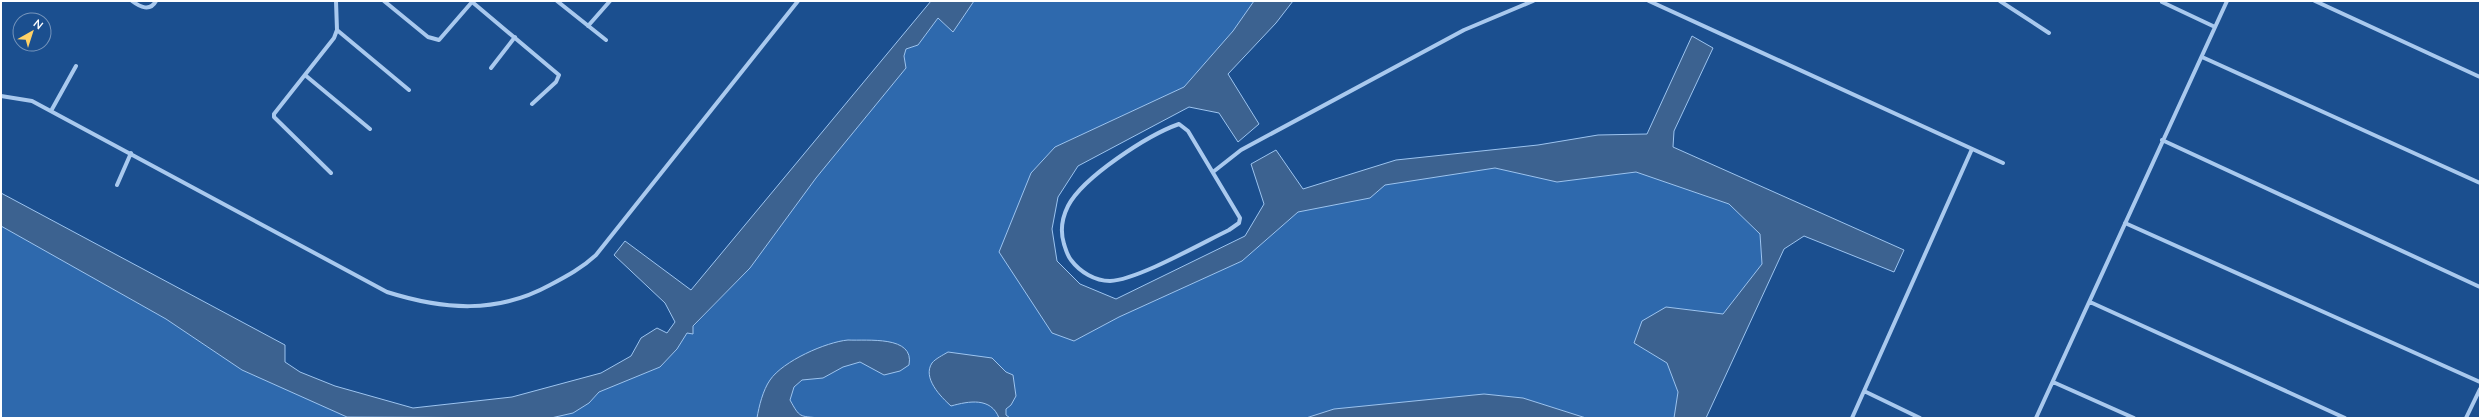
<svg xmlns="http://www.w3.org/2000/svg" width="2481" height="419" viewBox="0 0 2481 419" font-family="Lato,sans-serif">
  <rect width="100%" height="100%" fill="#1b4f8f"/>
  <path fill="#2e69ad" d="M974,1H1254L1233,31L1184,87L1055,147L1031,173L1074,341L1119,317L1242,261L1298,212L1369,198L1385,185L1495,168L1557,182L1636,172L1729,204L1760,234L1762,264L1723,314L1666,307L1634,343L1667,363L1678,392L1674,418H1586L1523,398L1484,394L1334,409L1306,418H551L573,413L589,403L599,392L660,367L677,349L687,333L750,268L816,178L906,68L904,56L906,49L918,45L938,18L953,32Z
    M1,226L166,319L242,370L350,418H1Z"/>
  <path fill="#3c6290" stroke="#9cc4f0" d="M931,1H974L953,32L938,18L918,45L906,49L904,56L906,68L816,178L750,268L693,326V334L687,333L677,349L660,367L599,392L589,403L573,413L551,418L347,417L242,370L166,319L1,226V193L285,345V362L300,372L335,386L413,408L512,397L601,373L631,356L641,338L657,328L667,333L675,322L665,303L614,255L625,241L691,290Z
    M1254,1H1293L1276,23L1228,74L1259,124L1238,142L1219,113L1189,107L1078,166L1058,197L1052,229L1057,261L1080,284L1116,299L1245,236L1264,204L1251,164L1276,150L1303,189L1396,160L1538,145L1598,135L1647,134L1692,36L1713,48L1674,131L1673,147L1904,250L1894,272L1804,236L1784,249L1706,418H1674L1678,392L1667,363L1634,343L1642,321L1666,307L1723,314L1762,264L1760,234L1729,204L1636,172L1557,182L1495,168L1385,185L1370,198L1298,212L1242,261L1119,317L1074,341L1052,333L999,252L1031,173L1055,147L1184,87L1233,31Z
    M848,340C867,341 915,335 909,365L900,371L884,375L860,362L843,367L823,378L802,380L794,387L790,400C800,418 799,416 820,418H757C759,406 763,390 770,380C783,361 826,342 848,340Z
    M948,352L992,358L1006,372L1013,375L1016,396L1011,405L1006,409V415L1010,418H999C991,397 969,401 951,406C941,397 922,378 932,363C935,359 943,355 948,352Z
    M1484,394L1523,398L1586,418H1306L1334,409Z"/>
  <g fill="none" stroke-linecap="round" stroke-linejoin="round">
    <path stroke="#a9c9ee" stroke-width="4" d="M132,1C140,7 150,12 156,1
      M384,1L428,37L439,40L472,2
      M471,1L559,75L556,82L532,104
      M557,1L606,40
      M1649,1L2003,163
      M2000,1L2049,33
      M2315,1L2480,77
      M2162,2L2215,27
      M588,26L610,1
      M337,30L409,90
      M2202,57L2480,183
      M491,68L515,37
      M305,75L370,129
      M1,96L32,101L387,292C444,310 497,314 550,285C567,276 582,268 596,255L798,1
      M51,111L76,66
      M1179,124L1188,131L1240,218L1239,223L1229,230C1202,243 1137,280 1110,281C1095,281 1080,272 1071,260C1067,255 1066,250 1064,244C1060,231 1062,218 1068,206C1083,177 1148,135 1179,124Z
      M2162,140L2480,287
      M1213,172L1241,150L1464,30L1533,1
      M331,173L274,117V114L334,38L337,30L336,1
      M117,185L131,153
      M2125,223L2480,382
      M2090,302L2345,418
      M2053,382L2134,418
      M1864,391L1920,418
      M1852,418L1972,149
      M2036,418L2227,1
      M2466,418L2480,389"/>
  </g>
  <rect width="2481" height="419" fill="none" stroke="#ffffff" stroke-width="4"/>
  <g transform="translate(32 32) rotate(39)"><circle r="19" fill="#1b4f8f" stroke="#7695bc"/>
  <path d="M0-3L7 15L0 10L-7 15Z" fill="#ffd166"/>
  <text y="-6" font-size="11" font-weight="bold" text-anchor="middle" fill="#ffffff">N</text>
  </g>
</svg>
